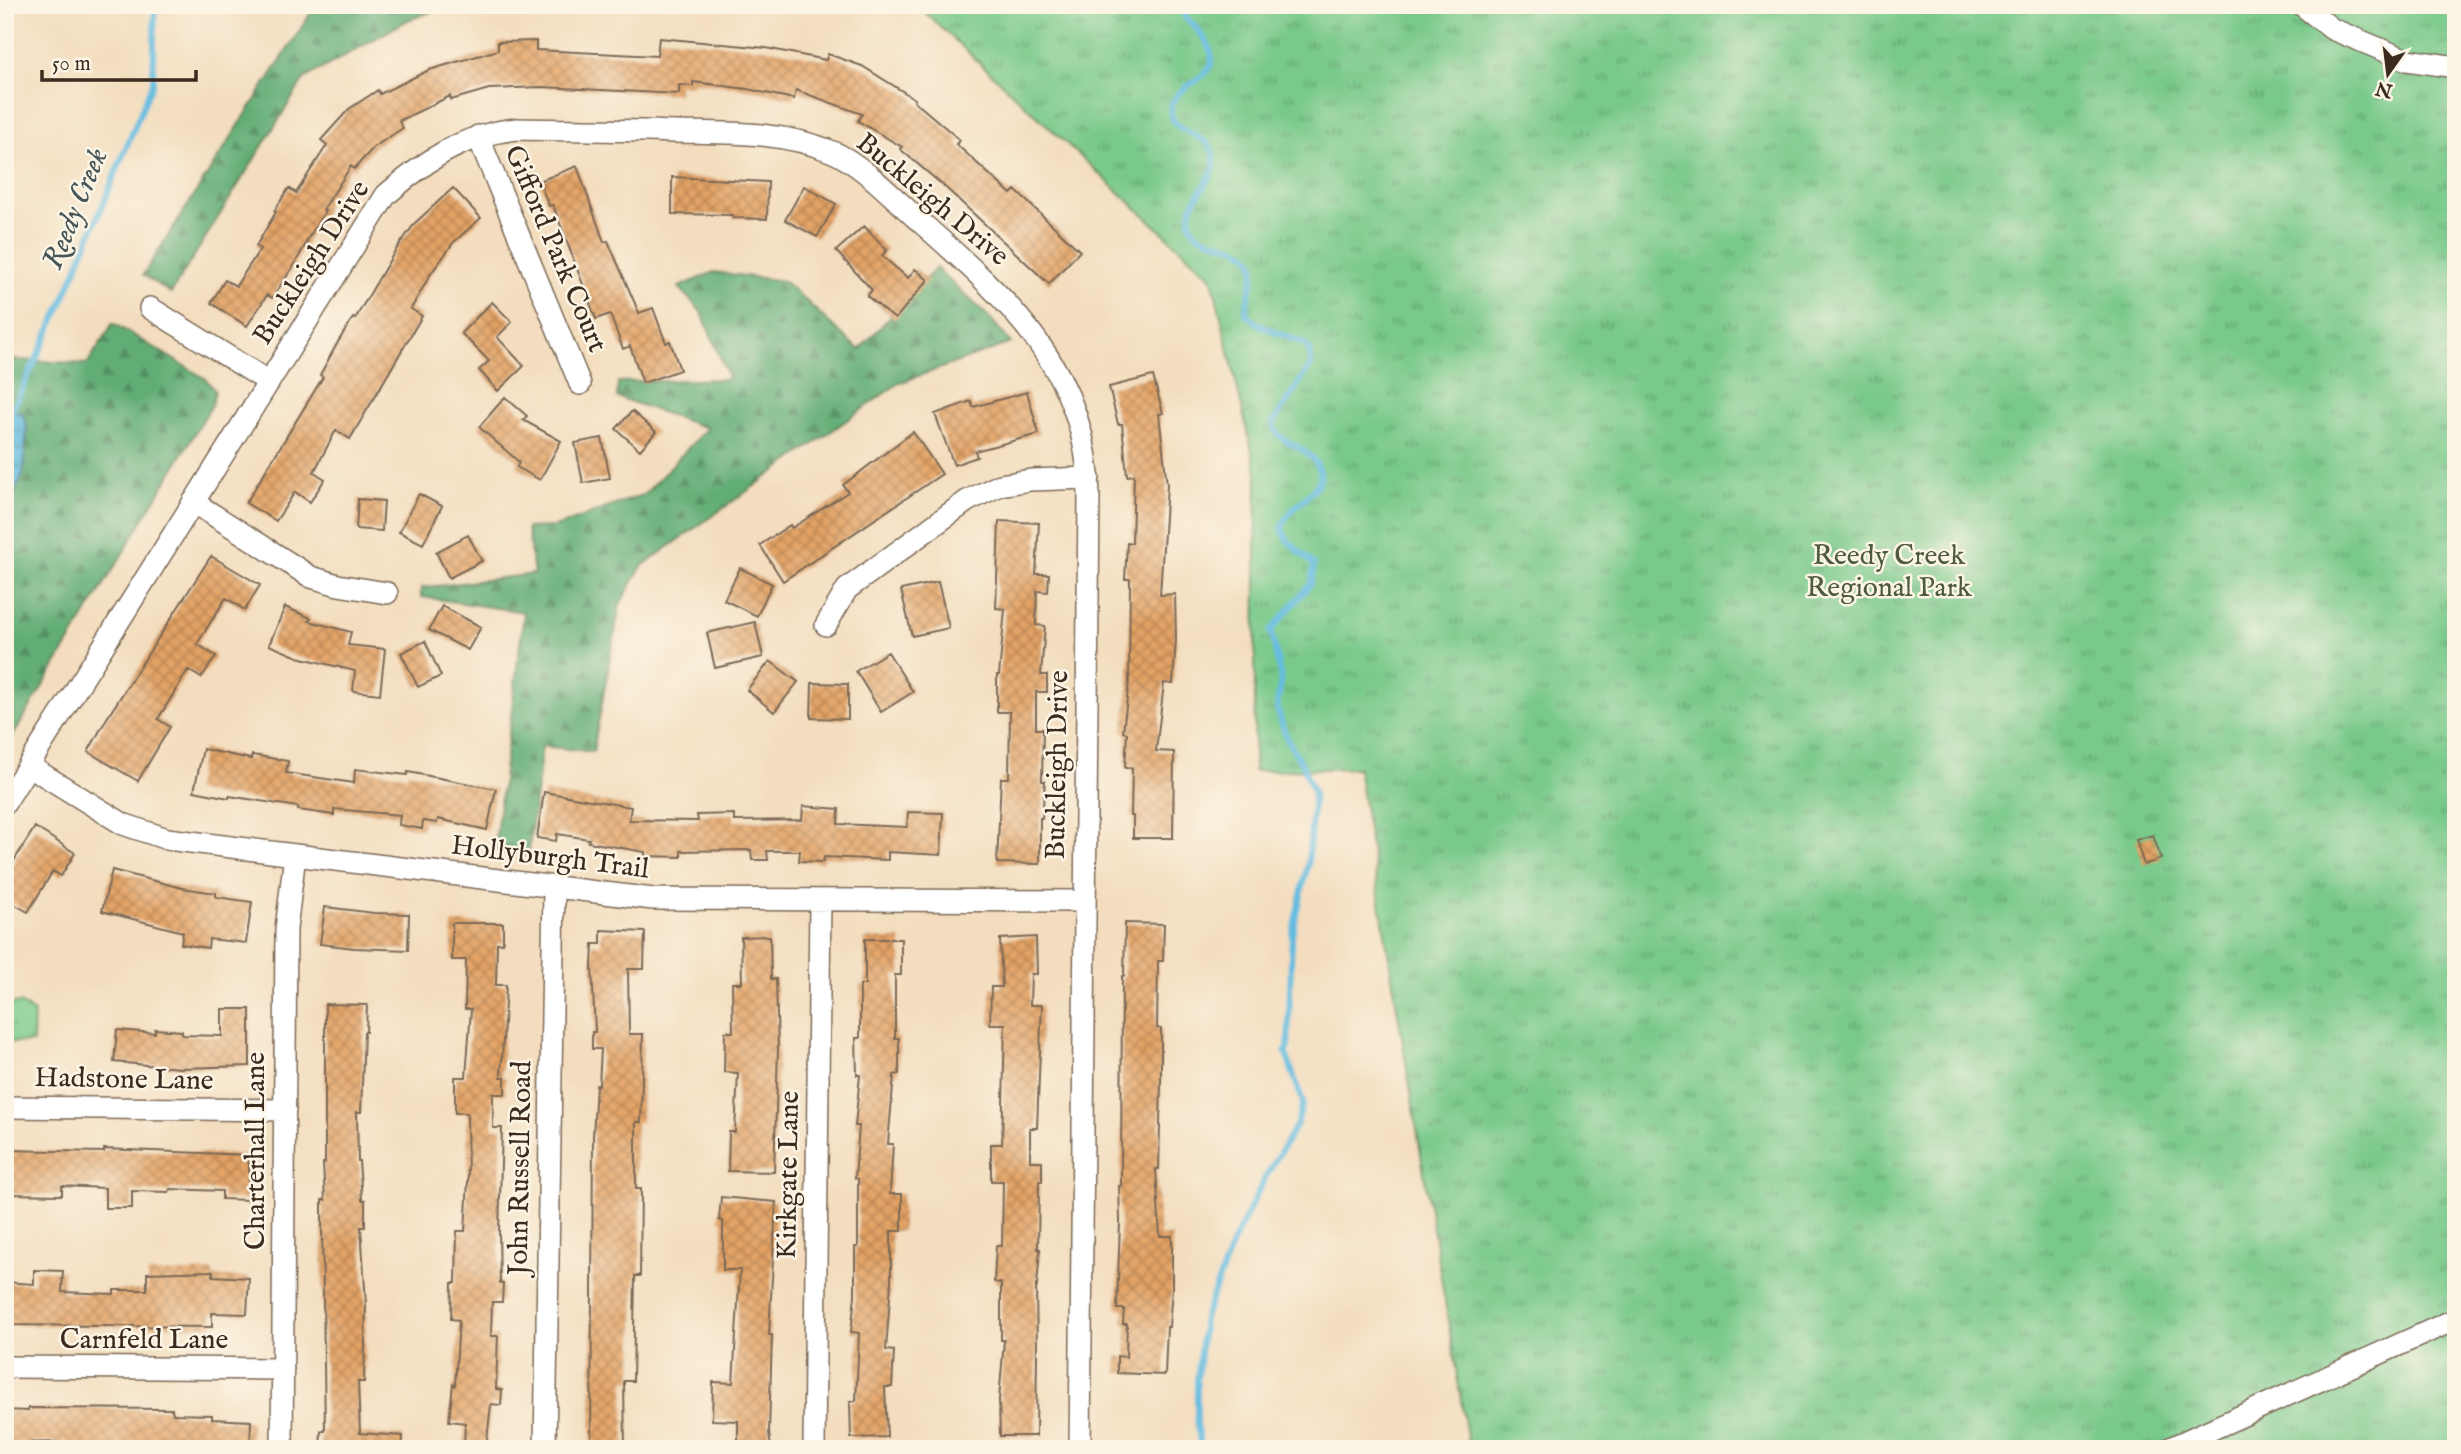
<svg xmlns="http://www.w3.org/2000/svg" width="2461" height="1454" viewBox="0 0 2461 1454" font-family="'IM FELL English',serif">
  <defs>
    <pattern id="forest-firs" width="22" height="20" patternUnits="userSpaceOnUse" patternTransform="scale(1.75)"><rect width="22" height="20" fill="#62ad76"/><path d="M5 1l3.5 6h-7zM16 11l3.5 6h-7z" fill="#528d60"/></pattern>
    <pattern id="park-tufts" width="24" height="20" patternUnits="userSpaceOnUse" patternTransform="scale(1.75)"><rect width="24" height="20" fill="#78c98a"/><path d="M3 7l-1-3M5 7V3M7 7l1-3M15 17l-1-3M17 17v-4M19 17l1-3" fill="none" stroke="#64a370"/></pattern>
    <pattern id="water-waves" width="16" height="10" patternUnits="userSpaceOnUse" patternTransform="scale(1.75)"><rect width="16" height="10" fill="#63bbe0"/><path d="M0 5q4-4 8 0t8 0" fill="none" stroke="#5398b5"/></pattern>
    <pattern id="building-cross-hatch" width="8" height="8" patternUnits="userSpaceOnUse" patternTransform="scale(1.75)"><rect width="8" height="8" fill="#e3a365"/><path d="M0 0l8 8M0 8l8-8" fill="none" stroke="#b98553"/></pattern>
  </defs>
  <rect width="100%" height="100%" fill="#fcf5e5"/>
  <filter id="ink" filterUnits="userSpaceOnUse"><feTurbulence type="fractalNoise" baseFrequency=".0143" numOctaves="2"/><feDisplacementMap in="SourceGraphic" scale="14" xChannelSelector="R" yChannelSelector="G"/><feConvolveMatrix kernelMatrix="1 2 1 2 8 2 1 2 1" color-interpolation-filters="sRGB"/></filter>
  <filter id="wash" filterUnits="userSpaceOnUse"><feTurbulence type="fractalNoise" baseFrequency=".00686" numOctaves="4" result="noise"/><feDisplacementMap in="SourceGraphic" scale="28" xChannelSelector="R" yChannelSelector="G"/><feGaussianBlur stdDeviation="1.57" result="paint"/><feColorMatrix in="noise" values="0 0 0 0 0 0 0 0 0 0 0 0 0 0 0 0 0 1.4 0 .05"/><feComposite in="paint" operator="in"/></filter>
  <g filter="url(#wash)">
    <rect width="100%" height="100%" fill="#f3ddbe"/>
    <path fill="url(#forest-firs)" stroke="#4e6c4a" stroke-width="2" d="M316,5H451L408,20L304,79L171,293L143,275Z
      M936,268L989,317L1011,343L899,383L642,566L620,604L593,752L542,746L528,856L494,851L524,612L421,597V588L534,574L527,528L555,527L645,494L707,428L617,397L618,382L729,379L702,313L679,287L714,272L784,281L859,350Z
      M113,323L206,379L215,391L212,405L5,749V359L87,364Z"/>
    <path fill="url(#park-tufts)" stroke="#5a7a54" stroke-width="2" d="M917,5H2456V1449H1469L1358,768L1254,771L1257,473L1212,278Z
      M20,1003L34,1013L33,1043L5,1042V1005Z"/>
    <path fill="url(#water-waves)" stroke="#4f727f" stroke-width="2" d="M20,410C32,430 25,433 25,453C24,472 25,473 16,490C10,501 10,517 5,528V413Z"/>
    <g fill="none" stroke-linecap="round" stroke-linejoin="round">
      <path stroke="#63bbe0" stroke-width="6" d="M1185,5V17C1192,24 1201,32 1206,41C1231,83 1167,80 1171,113C1174,134 1205,132 1212,151C1224,180 1182,197 1191,225C1198,248 1250,238 1254,267C1255,278 1246,300 1246,314L1261,326L1303,343L1310,351L1311,365L1273,423C1275,440 1293,443 1304,451C1349,486 1287,498 1282,529L1287,540L1314,565L1311,583L1271,631L1281,678L1277,708L1287,739L1303,766L1314,794L1308,863L1292,935L1288,1048L1285,1051L1303,1102L1297,1124L1265,1178L1234,1240L1204,1318L1197,1379V1425L1201,1449
        M5,420L10,415L62,304L153,82L155,5"/>
    </g>
    <g id="blocks">
      <path fill="url(#building-cross-hatch)" d="M659,38L766,48L826,60L828,54L862,66L915,99L914,101L960,140L956,144L1011,194L1015,190L1080,251L1049,284L946,188L900,149L902,147L858,121L862,114L796,90L794,99L747,89L693,82V86L679,85V94L542,87L489,89L451,100L450,96L399,121L403,128L374,147L354,169L351,166L323,210L325,211L306,242H307L293,267L272,298L267,295L247,326L211,303L225,280L236,286L260,249L256,246L276,212L274,211L289,188L296,193L327,145L321,140L349,109L378,90L380,94L429,70L498,50V42L536,41V50L657,56Z
        M577,166L604,242L608,241L639,313L653,308L666,343L670,341L680,370L643,383L630,346L623,349L610,314L596,319L553,205L549,206L539,181Z
        M672,177L768,182L767,219L733,218V215L672,214Z
        M804,186L836,204L817,237L785,220Z
        M453,188L481,218L454,242L430,275L411,309L422,316L350,439L336,430L314,472L325,479L310,502L295,492L276,521L246,503L323,377L320,375L338,342L353,318L355,319L395,251L415,223Z
        M864,226L887,250L882,256L908,278L915,269L928,280L895,319L867,296L872,290L836,251Z
        M492,302L512,322L497,337L524,366L498,391L479,370L489,361L461,333Z
        M1153,376L1163,413L1159,414L1167,485L1160,595L1175,594L1176,639L1173,684L1164,683L1156,751L1174,752L1173,838H1133V816H1131L1132,768H1125L1127,733L1123,732L1129,681L1130,579H1125L1127,543H1132L1134,475L1127,476L1122,424H1118L1109,387Z
        M1027,392L1039,434L975,451L977,457L954,465L935,414L971,401L973,407Z
        M505,397L527,416L523,420L561,441L540,480L517,467L519,462L479,427Z
        M632,411L656,432L640,450L616,429Z
        M913,432L942,474L783,581L760,545L790,525L792,528L848,492L843,485Z
        M602,438L610,478L583,483L575,443Z
        M419,494L442,506L423,544L399,532Z
        M358,499L384,501L382,531L356,529Z
        M999,521L1039,523L1036,574H1049L1048,592L1037,591L1036,625L1045,626L1041,675H1047V692H1036V729H1043L1042,781H1045L1042,818H1040V864L997,863L1001,778H1009L1010,712H997V675H999L1005,609L996,608Z
        M468,535L482,561L449,578L436,552Z
        M211,556L260,585L245,610L226,598L197,644L216,656L201,678L188,670L158,719L170,727L138,781L88,752L107,718Z
        M740,568L772,584L757,616L724,600Z
        M938,582L949,628L912,636L901,590Z
        M442,606L481,627L468,650L429,630Z
        M285,607L311,618L309,621L351,632L348,645L385,649L380,694L353,691L355,671L298,657L269,645Z
        M755,622L763,657L715,668L707,633Z
        M425,641L441,676L418,687L401,653Z
        M888,652L913,692L881,712L856,671Z
        M770,661L798,682L774,712L747,690Z
        M812,683L848,684V719L811,718Z
        M203,749L251,759L252,755L288,761L286,773L354,783L355,769L407,775L408,772L496,789L487,830L438,819L437,823L423,821L422,829L399,825L400,815L334,809V815L298,810V807L229,796V798L194,791Z
        M544,792L631,807L629,820L698,821L697,815L734,814V821L802,820L803,806L839,809L838,824L907,827L908,812L943,813L941,855L888,852V860L824,857L823,862L799,861L800,851H767L768,860H752L751,850L681,851V857L645,856V852L588,842L589,839L557,834L556,841L537,838Z
        M35,827L75,853L61,876L53,871L28,912L5,899V875Z
        M2153,835L2161,859L2144,865L2136,840Z
        M112,870L182,888L216,893V897L252,902L246,943L209,939L208,948L181,944L183,932L102,911Z
        M325,907L374,913L409,914L408,950L354,948L320,944Z
        M452,923H503V943H497L496,985H506L501,1077H505V1094H493V1128H502L499,1232L500,1283L503,1284L502,1302H492L491,1336H498L496,1389L502,1390L501,1405L491,1404L486,1449H464L465,1423L449,1421L453,1384L455,1385L459,1320L451,1319L452,1283H456L457,1231H465L468,1181L467,1113H455V1077H466L471,1009H465L466,960H452Z
        M1125,923L1164,924L1163,961H1158L1157,1028L1161,1029V1081L1159,1169H1156L1160,1236H1172V1289L1169,1327H1167L1165,1375L1117,1373V1356L1126,1357L1127,1324H1123L1124,1309H1117L1120,1221L1119,1186H1121L1122,976H1124Z
        M601,930L645,932L644,969H628L629,1034H643L641,1122H636V1189H641L640,1276H635L633,1381H624L625,1449H591L593,1137L596,1085H599L601,1049H592V1032H595L592,967L593,944H601Z
        M770,936L771,979H776L778,1050L774,1172L728,1171L729,1132H735L738,1073L724,1072L725,1032H733L732,983H742L741,937Z
        M1036,937L1037,974H1031L1030,1005H1042L1041,1025L1037,1128H1030V1161H1042V1181H1039L1038,1249H1040L1037,1286L1036,1285L1037,1352L1036,1436H1000L999,1400L1004,1340H1001V1283L994,1282L996,1246H1002L1003,1181H991V1144H1002L1005,1024H990L991,987H1002L1000,939Z
        M865,939H901V975H895V1038H899V1074L894,1075L888,1144H893L890,1194H902V1231H891V1283L886,1350L894,1351L892,1387H885L887,1437L851,1438L850,1402L856,1401L859,1333L851,1332L855,1296V1247H858V1179L855,1178L859,1126H855L860,1075H857L856,1038H860V985H865Z
        M325,1004L367,1005L366,1032H364L361,1112H357L358,1161H359L362,1200H365V1227H361L366,1304L364,1382H358L360,1433L403,1436L402,1449H320L321,1431H325L322,1226V1200H325L323,1163H325Z
        M222,1009H250V1066L180,1068L114,1062L117,1030L155,1033V1029L182,1031V1035L222,1036Z
        M104,1149L249,1155V1200L222,1199V1191L170,1189L169,1192L132,1191V1208H105V1188L62,1186V1195L5,1194V1150L104,1152Z
        M721,1197L776,1202L769,1335H772L769,1432L771,1449H738V1421L712,1420L713,1382L733,1383L740,1270H723V1221L719,1220Z
        M34,1270L63,1271L62,1292L114,1294V1290H147V1273L213,1271V1276L249,1278L247,1314L212,1313V1327L5,1325V1282L34,1284Z
        M28,1408L172,1409L173,1414L212,1415V1419L251,1421L250,1449H101L69,1447V1442L5,1443V1410L28,1411Z"/>
    </g>
  </g>
  <g filter="url(#ink)">
    <use href="#blocks" fill-opacity="0" stroke="#7b6956" stroke-width="2"/>
    <g fill="none" stroke-linecap="round" stroke-linejoin="round">
      <defs>
        <path id="street" d="M2302,5L2332,29L2407,60L2456,67
          M478,136L580,384
          M150,308L269,382
          M193,502L311,577L338,585L387,593
          M826,625L847,589L967,501L1000,485L1031,480L1089,478
          M29,766L123,824L167,839L295,855L653,899L1085,901
          M5,803L386,195C427,160 461,135 517,129C570,130 623,130 676,132C730,133 782,131 833,152C860,163 894,198 916,218C1004,296 1089,369 1089,497L1080,1449
          M5,1107L285,1110
          M5,1367L283,1369
          M282,1449L286,929L295,855
          M545,1449L554,888
          M814,1449L820,901
          M2168,1449L2456,1319"/>
      </defs>
      <use href="#street" stroke="#7b6956" stroke-width="24"/>
      <use href="#street" stroke="#fff" stroke-width="21"/>
    </g>
  </g>
  <g text-anchor="middle" dominant-baseline="central" stroke-width="5" stroke-linejoin="round" paint-order="stroke">
    <g font-size="28" fill="#3b2a1e" stroke="#fcf5e5">
      <text transform="translate(932 200) rotate(40)">Buckleigh Drive</text>
      <text transform="translate(555 249) rotate(67)">Gifford Park Court</text>
      <text transform="translate(312 263) rotate(-57)">Buckleigh Drive</text>
      <text transform="translate(1058 765) rotate(-89)">Buckleigh Drive</text>
      <text transform="translate(550 858) rotate(7)">Hollyburgh Trail</text>
      <text transform="translate(124 1080) rotate(1)">Hadstone Lane</text>
      <text transform="translate(256 1151) rotate(-90)">Charterhall Lane</text>
      <text transform="translate(521 1168) rotate(-89)">John Russell Road</text>
      <text transform="translate(789 1175) rotate(-89)">Kirkgate Lane</text>
      <text x="144" y="1340">Carnfeld Lane</text>
    </g>
    <g font-size="28" fill="#4d5a3e" stroke="#fcf5e5">
      <text x="1889" y="556">Reedy Creek<tspan x="1889" dy="32">Regional Park</tspan></text>
    </g>
    <g font-size="30" font-style="italic" fill="#475658" stroke="#fcf5e5">
      <text transform="translate(76 209) rotate(-68)">Reedy Creek</text>
    </g>
  </g>
  <rect width="2461" height="1454" fill="none" stroke="#fcf5e5" stroke-width="28"/>
  <g transform="translate(2388 74) rotate(194)" stroke="#fcf5e5" stroke-width="5" paint-order="stroke">
  <path d="M0-5L12 26L0 18L-12 26Z" fill="#3b2a1e"/>
  <text y="-10" font-size="19" font-weight="bold" text-anchor="middle" fill="#3b2a1e">N</text>
  </g>
  <path d="M42 70v10h154v-10" fill="none" stroke="#3b2a1e" stroke-width="3.5"/>
  <text x="52" y="70" font-size="21" fill="#3b2a1e" stroke="#fcf5e5" stroke-width="5" paint-order="stroke">50 m</text>
</svg>
